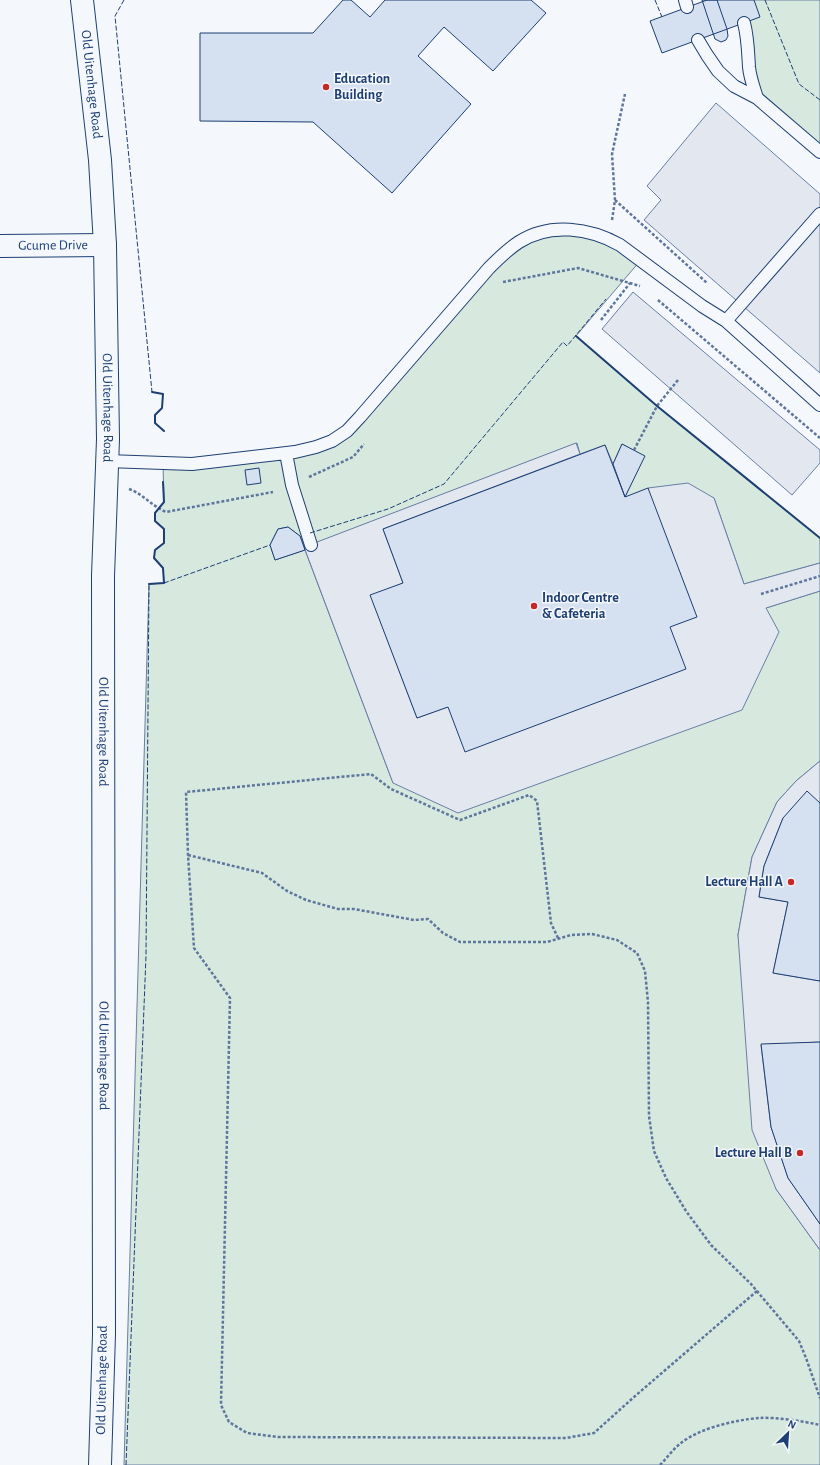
<svg xmlns="http://www.w3.org/2000/svg" width="820" height="1465" viewBox="0 0 820 1465" font-family="'Alegreya Sans',sans-serif">
  <rect width="100%" height="100%" fill="#f4f7fb"/>
  <path fill="#d7e8df" stroke="#687fa3" d="M754,0H820V152L757,98L744,23Z
    M595,234L640,261L576,336L657,406L820,538V563L744,584L714,498L625,497L644,456L622,444L613,464L605,445L580,454L577,443L311,545L304,547L300,536L288,527L278,529L270,545L275,560L305,550L393,783L766,608L820,591V761L796,781L777,802L752,857L738,935L776,1189L820,1250V1465H124L149,584L164,583L163,568L154,558L155,550L164,543V529L155,521V513L164,502L163,464L332,441L489,268L534,235Z"/>
  <path fill="#e3e8f0" stroke="#687fa3" d="M716,103L820,194V373L644,220L661,200L647,186Z
    M633,292L820,450V463L792,495L602,329Z
    M576,443L580,454L383,529L403,583L371,596L417,718L670,627L648,488L688,483L714,498L744,584L820,563V591L766,608L779,632L742,710L458,813L393,783L304,547Z
    M820,761V803L783,818L764,866L759,897L788,902L773,973L820,981V1042L761,1045L771,1127L788,1178L820,1224V1250L776,1189L752,1130L738,935L752,857L777,802L796,781Z"/>
  <path fill="#d5e0f0" stroke="#1d3f73" d="M343,0H351L370,17L385,0H531L546,13L493,71L444,27L418,56L471,104L392,193L313,122L200,121V33H313Z
    M702,0H717L727,29L728,36L726,40L721,42L715,39Z
    M707,0H754L760,17L662,53L650,21Z
    M622,444L645,456L625,497L613,464Z
    M605,445L625,497L648,488L697,617L670,627L686,669L465,752L448,707L417,718L370,595L403,583L383,529Z
    M259,468L261,483L247,485L245,470Z
    M288,527L300,536L305,550L275,560L270,545L278,529Z
    M807,791L820,803V981L773,973L788,902L759,897L764,866L783,818Z
    M820,1042V1224L788,1178L771,1127L761,1044Z"/>
  <g fill="none" stroke-linecap="round" stroke-linejoin="round">
    <defs>
      <path id="lane" d="M685,0L687,7
        M744,23C748,38 748,52 749,67C750,78 754,88 757,98
        M698,40L707,55L718,71L734,86L757,98L820,152
        M726,321L820,214
        M286,453L292,485L311,545
        M107,461L192,464L295,452L316,447L332,441L347,431L360,417L489,268C498,259 508,249 519,242C550,222 590,228 620,245L702,306L726,321L820,405"/>
      <g id="street">
        <path id="s1" d="M0,246L105,245"/>
      </g>
      <g id="secondary">
        <path id="s2" d="M82,0L100,160L105,245L108,439L103,576L104,1334L100,1465"/>
      </g>
    </defs>
    <use href="#lane" stroke="#1d3f73" stroke-width="14"/>
    <use href="#street" stroke="#1d3f73" stroke-width="24"/>
    <use href="#secondary" stroke="#1d3f73" stroke-width="24"/>
    <path stroke="#5e769c" stroke-width="2.5" stroke-dasharray="3 2" stroke-linecap="butt" d="M615,200L707,283
      M612,220L615,200L612,154L625,94
      M503,282L578,268L640,286
      M658,300L820,438
      M601,320L630,283
      M634,450L657,406L678,380
      M309,477L353,457L364,444
      M129,489C143,494 152,506 166,512L273,492
      M761,594L820,576
      M188,855L262,873L287,891L306,900L338,909H354L414,920L428,919L443,933L460,942H547L571,935L592,934L617,940L637,953L645,971L648,1002L649,1116L654,1151L666,1178L686,1211L711,1245L751,1284L799,1341L806,1358L820,1398
      M558,938L551,923L537,801L529,795L460,820L391,789L371,774L186,792L188,855L194,948L230,998L221,1405L229,1422L247,1433L278,1437L566,1438L594,1433L634,1397L757,1291
      M660,1465C667,1458 673,1449 681,1443C700,1428 735,1420 759,1418C777,1417 802,1421 820,1425"/>
    <use href="#lane" stroke="#f4f7fb" stroke-width="12"/>
    <use href="#street" stroke="#f4f7fb" stroke-width="22"/>
    <use href="#secondary" stroke="#f4f7fb" stroke-width="22"/>
    <path stroke="#1d3f73" stroke-width="1" stroke-dasharray="5 2" stroke-linecap="butt" d="M124,0L115,16L152,392
      M655,0L662,17
      M765,0L799,84L820,100
      M310,533L388,509L444,484L563,342L567,346L606,299
      M164,583L270,545
      M126,1465L146,956L149,584"/>
    <path stroke="#1d3f73" stroke-width="2" d="M576,336L657,406L820,538
      M152,392L163,394L162,408L155,415V423L164,431
      M149,584L164,583L163,568L154,558L155,550L164,543V529L155,521V513L164,502L163,482"/>
  </g>
  <g fill="#c62828" stroke="#f4f7fb" stroke-width="1.5">
    <circle cx="326" cy="87" r="4"/>
    <circle cx="534" cy="606" r="4"/>
    <circle cx="791" cy="882" r="4"/>
    <circle cx="800" cy="1153" r="4"/>
  </g>
  <g text-anchor="middle" dominant-baseline="central" stroke-width="3" stroke-linejoin="round" paint-order="stroke">
    <g font-size="14" font-weight="bold" fill="#1d3f73" stroke="#f4f7fb" text-anchor="start">
      <text x="334" y="79">Education<tspan x="334" dy="16">Building</tspan></text>
      <text x="542" y="598">Indoor Centre<tspan x="542" dy="16">&amp; Cafeteria</tspan></text>
      <text x="783" y="882" text-anchor="end">Lecture Hall A</text>
      <text x="792" y="1153" text-anchor="end">Lecture Hall B</text>
    </g>
    <g font-size="14" fill="#1d3f73" stroke="#f4f7fb">
      <text stroke="none"><textPath href="#s2" startOffset="85">Old Uitenhage Road</textPath></text>
      <text stroke="none"><textPath href="#s1" startOffset="53">Gcume Drive</textPath></text>
      <text stroke="none"><textPath href="#s2" startOffset="409">Old Uitenhage Road</textPath></text>
      <text stroke="none"><textPath href="#s2" startOffset="733">Old Uitenhage Road</textPath></text>
      <text stroke="none"><textPath href="#s2" startOffset="1057">Old Uitenhage Road</textPath></text>
      <text transform="translate(102 1380) rotate(-89)">Old Uitenhage Road</text>
    </g>
  </g>
  <g transform="translate(788 1433) rotate(25)" stroke="#f4f7fb" stroke-width="3" paint-order="stroke">
  <path d="M0-3L7 15L0 10L-7 15Z" fill="#1d3f73"/>
  <text y="-6" font-size="11" font-weight="bold" text-anchor="middle" fill="#1d3f73">N</text>
  </g>
</svg>
